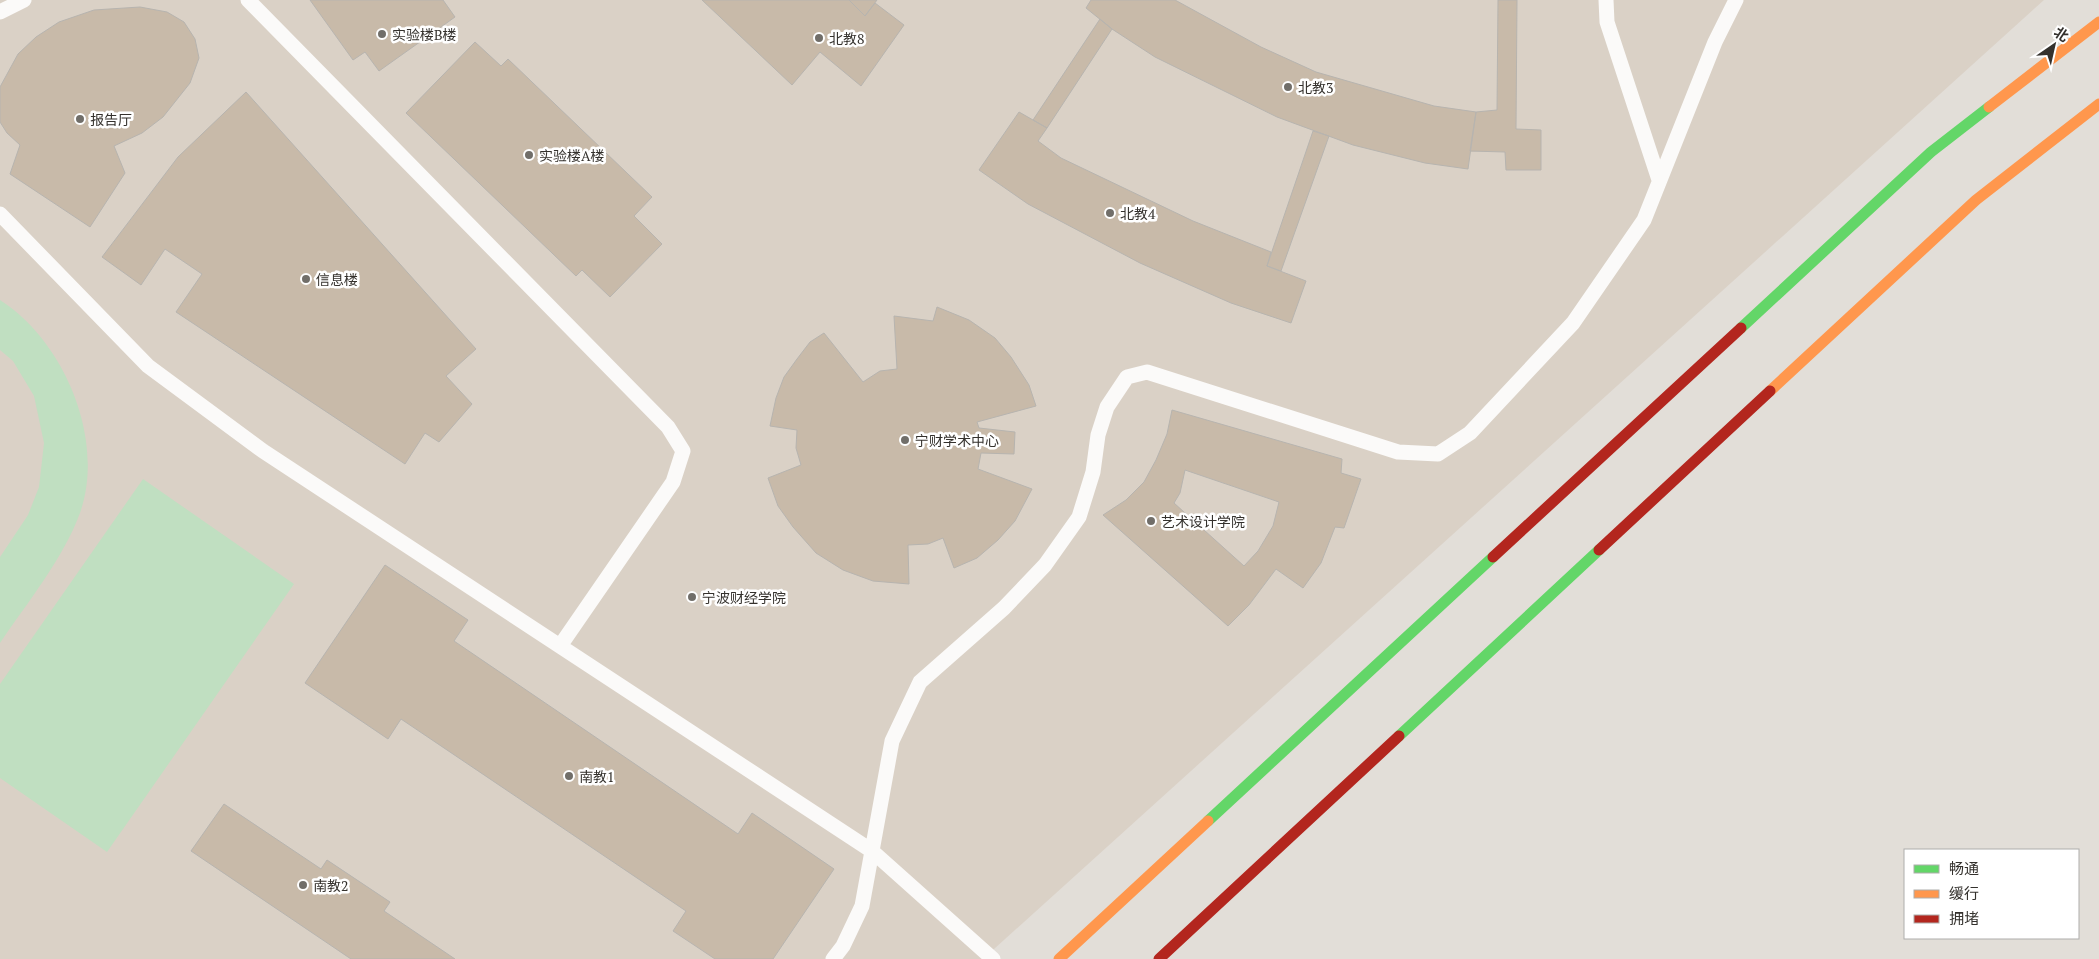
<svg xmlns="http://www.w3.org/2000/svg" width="2099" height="959" viewBox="0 0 2099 959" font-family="'PT Serif','Noto Sans SC',serif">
  <rect width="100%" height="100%" fill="#e2ded8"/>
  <path fill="#dad1c6" d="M0,0H2044L983,959H0Z"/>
  <path fill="#c0dfc1" d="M0,300C64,341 106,439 80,513C63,559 27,603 0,643V557L28,515L39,487L44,443L34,396L13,361L0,350Z
    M143,479L294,584L107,852L0,778V684Z"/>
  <path fill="#c8baa9" stroke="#b7b4af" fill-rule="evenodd" d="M310,0H443L455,17L379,71L365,52L353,60Z
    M702,0H849L865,16L875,3L904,25L861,86L820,52L792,85Z
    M849,0H877L865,16Z
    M1091,0H1175L1261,47L1316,72L1434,106L1476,112L1468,169L1425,163L1353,145L1277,117L1155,57L1112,29L1086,8Z
    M1498,0H1517L1516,129L1541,130V170H1506L1505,152L1470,151L1476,112L1497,110Z
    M140,7L167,12L184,22L195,39L199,58L190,83L163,117L142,133L114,146L125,173L90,227L10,174L20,145L7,133L0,122V87L18,54L36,37L59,22L94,10Z
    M1100,19L1112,29L1047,128L1033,120Z
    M475,42L501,66L508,59L652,197L634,216L662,244L610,297L582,270L576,276L406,113Z
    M246,92L476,349L446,376L472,404L439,442L425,433L405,464L176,312L202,274L165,249L141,285L102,257L178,157Z
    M1019,112L1047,128L1038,141L1061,158L1193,221L1271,252L1267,266L1306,281L1291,323L1231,303L1140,263L1028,204L979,170Z
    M1313,131L1329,136L1281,271L1267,266Z
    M937,307L969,320L995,338L1011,357L1029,385L1036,406L977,422L979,428L1015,432L1014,454L981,453L978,469L1032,489L1015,521L998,540L977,558L954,568L943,538L928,544L908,545L909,584L873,581L843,570L816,553L793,527L778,506L768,478L801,465L796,448L797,430L770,426L776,398L784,377L797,359L810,342L824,333L863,382L880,371L897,369L894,316L933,321Z
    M1172,410L1342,459L1341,473L1361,479L1344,528L1335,527L1321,563L1303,588L1276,569L1249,605L1228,626L1103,515L1126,500L1144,482L1156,460L1167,434ZM1185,470L1279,502L1273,526L1258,551L1244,566L1174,503L1180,493Z
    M385,565L468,620L454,641L738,834L752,813L834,869L773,959H715L673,931L686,911L401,719L388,739L305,683Z
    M224,804L321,869L327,860L390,902L384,911L455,959H351L191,851Z"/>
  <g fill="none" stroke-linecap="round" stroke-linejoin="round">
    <path stroke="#fbfaf9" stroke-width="15" d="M248,0L668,427L683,451L673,482L560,646
      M1606,0L1607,22L1659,180
      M0,12L24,0
      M0,214L148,366L263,451L872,851L993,959
      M833,959L843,946L862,906L892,741L920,682L1004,608L1045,565L1079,517L1093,472L1098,435L1107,407L1127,377L1147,372L1398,452L1438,454L1470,433L1573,323L1644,220L1715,42L1736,0"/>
    <path stroke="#63d668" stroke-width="11" d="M1741,328L1931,152L1989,107
      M1399,736L1599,550
      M1208,821L1493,557"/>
    <path stroke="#ff974d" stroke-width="11" d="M1989,107L2099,22
      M1770,391L1976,200L2099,104
      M1059,959L1208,821"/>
    <path stroke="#b3261e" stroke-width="11" d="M1599,550L1770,391
      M1493,557L1741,328
      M1159,959L1399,736"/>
  </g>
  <g fill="#716e69" stroke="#fff" stroke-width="2">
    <circle cx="382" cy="34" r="5"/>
    <circle cx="819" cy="38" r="5"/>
    <circle cx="1288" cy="87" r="5"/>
    <circle cx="80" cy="119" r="5"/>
    <circle cx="529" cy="155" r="5"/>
    <circle cx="1110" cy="213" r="5"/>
    <circle cx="306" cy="279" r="5"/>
    <circle cx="905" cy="440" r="5"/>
    <circle cx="1151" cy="521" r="5"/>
    <circle cx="692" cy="597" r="5"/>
    <circle cx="569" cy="776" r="5"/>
    <circle cx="303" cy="885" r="5"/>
  </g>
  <g text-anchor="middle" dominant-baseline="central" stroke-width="5" stroke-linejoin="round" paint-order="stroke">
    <g font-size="14" fill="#34312d" stroke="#fff" text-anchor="start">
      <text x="392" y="34">实验楼B楼</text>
      <text x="829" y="38">北教8</text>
      <text x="1298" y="87">北教3</text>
      <text x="90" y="119">报告厅</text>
      <text x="539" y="155">实验楼A楼</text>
      <text x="1120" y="213">北教4</text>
      <text x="316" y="279">信息楼</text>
      <text x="915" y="440">宁财学术中心</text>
      <text x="1161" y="521">艺术设计学院</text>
      <text x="702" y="597">宁波财经学院</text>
      <text x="579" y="776">南教1</text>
      <text x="313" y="885">南教2</text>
    </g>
  </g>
  <rect x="1904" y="849" width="175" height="90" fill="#ffffff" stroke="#aeadab"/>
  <rect x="1914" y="865" width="25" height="8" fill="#63d668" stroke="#aeadab"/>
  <text x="1949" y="874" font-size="15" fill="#34312d">畅通</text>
  <rect x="1914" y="890" width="25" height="8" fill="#ff974d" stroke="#aeadab"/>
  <text x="1949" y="899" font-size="15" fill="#34312d">缓行</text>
  <rect x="1914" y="915" width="25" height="8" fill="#b3261e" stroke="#aeadab"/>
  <text x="1949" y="924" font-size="15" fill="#34312d">拥堵</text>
  <g transform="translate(2054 45) rotate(34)" stroke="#ffffff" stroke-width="4" paint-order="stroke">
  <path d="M0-4L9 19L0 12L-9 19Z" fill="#34312d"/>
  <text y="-8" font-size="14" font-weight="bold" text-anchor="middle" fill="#34312d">北</text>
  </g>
</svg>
